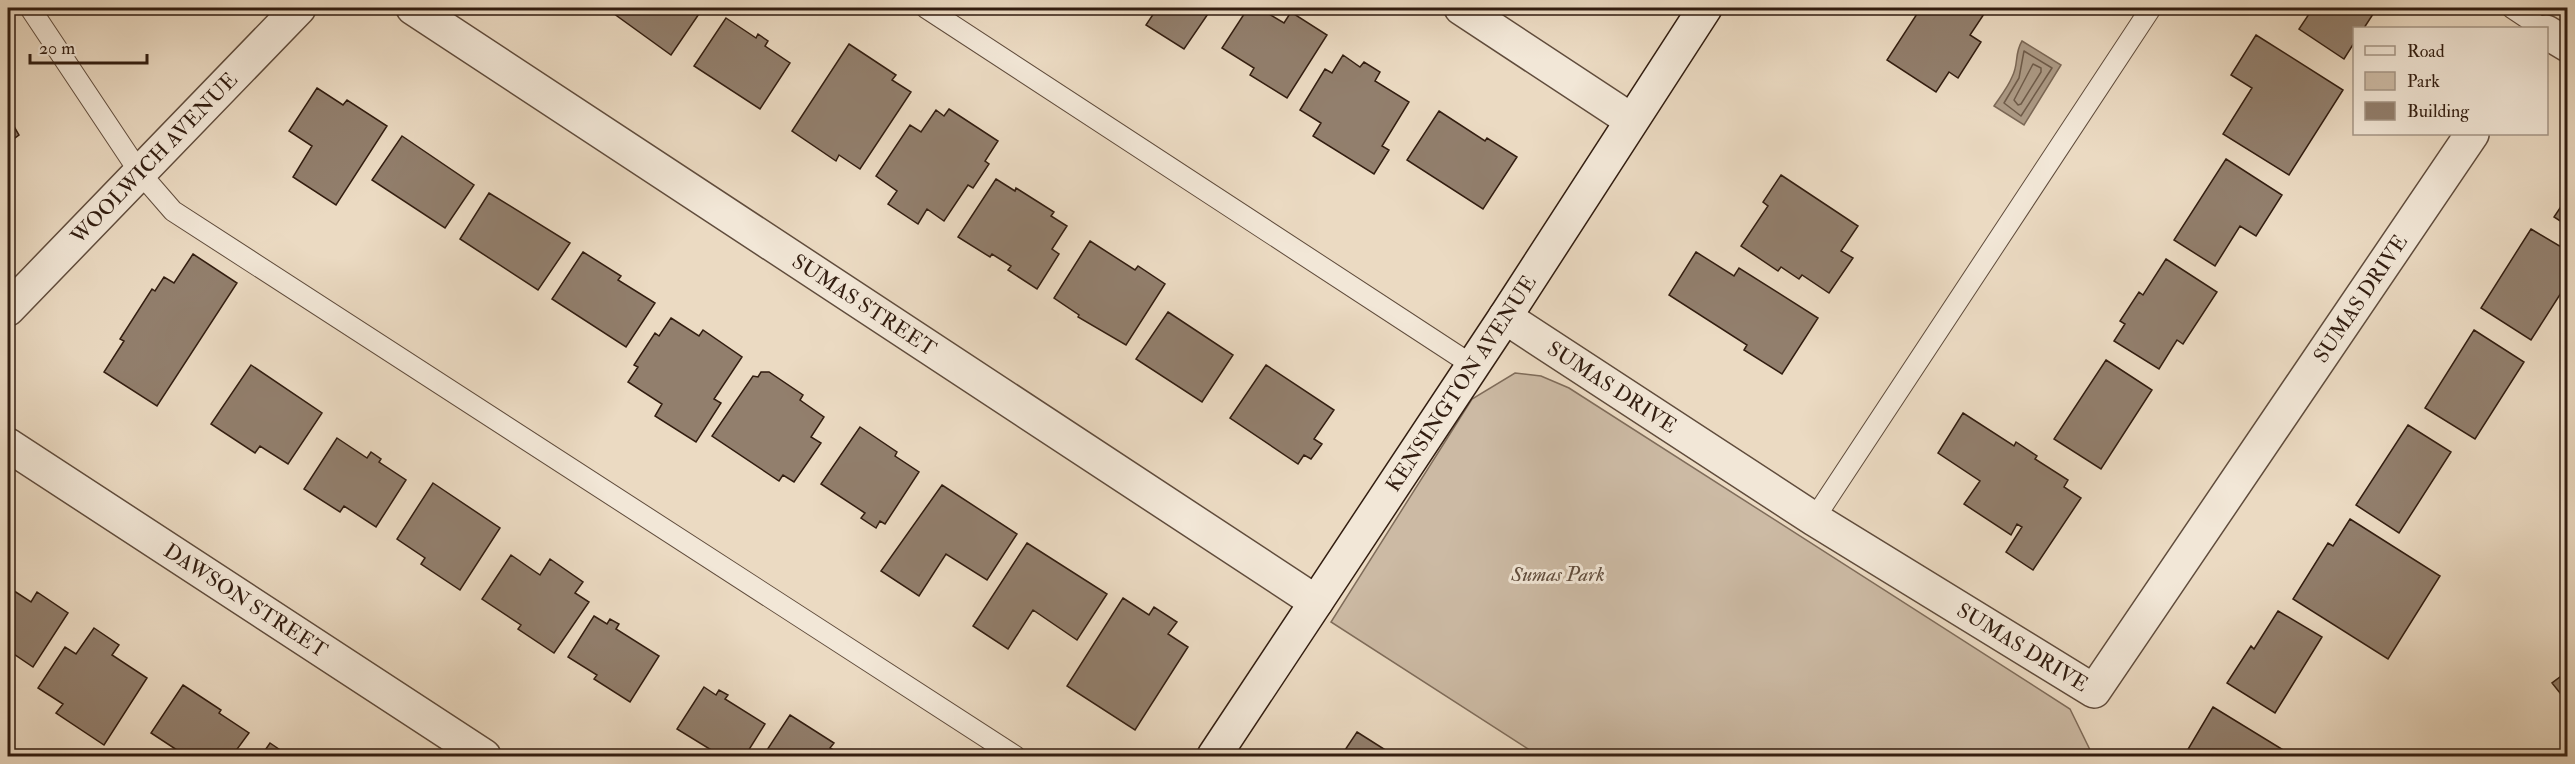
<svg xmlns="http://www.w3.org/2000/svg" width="2575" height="764" viewBox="0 0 2575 764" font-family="'IM FELL Double Pica',serif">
  <rect width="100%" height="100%" fill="#ebdac2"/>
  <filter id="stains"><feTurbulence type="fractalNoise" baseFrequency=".00333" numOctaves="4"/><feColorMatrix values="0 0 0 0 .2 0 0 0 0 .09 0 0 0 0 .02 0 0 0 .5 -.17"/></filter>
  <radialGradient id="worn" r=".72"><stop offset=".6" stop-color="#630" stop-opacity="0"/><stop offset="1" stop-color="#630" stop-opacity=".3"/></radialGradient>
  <path fill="#ccbaa4" stroke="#7f6c5a" stroke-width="1.5" d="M1515,373L1541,376L1569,388L2070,709L2093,756H1539L1331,622L1472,399Z"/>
  <path fill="#ac9a85" stroke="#7b6856" stroke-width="1.5" d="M2022,41L2061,65L2024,125L1994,106C2000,97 2008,87 2012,77C2019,64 2014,54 2022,41Z"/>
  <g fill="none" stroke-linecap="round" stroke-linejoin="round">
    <path stroke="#6f5c4a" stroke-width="1.5" d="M2024,51L2052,68L2021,116L2004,103L2019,78Z
      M2033,64L2041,68V72L2021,104L2018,105L2014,100Z"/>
  </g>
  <path fill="#927f6d" stroke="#321d10" stroke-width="1.5" d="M606,8H703L671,55Z
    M1146,8H1212L1184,49L1146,25L1154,13Z
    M1248,8H1259L1284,23L1291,12L1327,35L1287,98L1250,75L1254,68L1222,48Z
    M1908,8H1988L1970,35L1981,42L1958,78L1949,72L1936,92L1887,60L1917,14Z
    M2313,8H2377L2364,28H2354V43L2344,59L2299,29Z
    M726,18L756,38L758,34L768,41L765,46L790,63L760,109L694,66Z
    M2256,35L2343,90L2289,175L2223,134L2252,88L2231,75Z
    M849,44L896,75L892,80L911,92L860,169L839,155L836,161L792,131Z
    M1343,55L1360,67L1364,62L1380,72L1375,81L1409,102L1382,146L1389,150L1374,174L1313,136L1321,123L1300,110L1325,69L1332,73Z
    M317,88L343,105L347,100L387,126L336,205L293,177L312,146L289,131Z
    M949,109L998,141L985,161L989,164L973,188L968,185L944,221L927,209L918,224L888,204L897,191L876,176L910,125L921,132L936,110L944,116Z
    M1439,111L1485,141L1487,138L1517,157L1483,209L1407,160Z
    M8,116L19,135L8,143Z
    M402,136L474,185L445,228L372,180Z
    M2226,159L2282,195L2256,236L2240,226L2215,266L2174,240Z
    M1781,175L1858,226L1841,251L1853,258L1829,293L1802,275L1799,279L1781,267L1778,271L1741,246L1768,206L1763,202Z
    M996,179L1015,191L1016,188L1054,212L1051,216L1067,226L1052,249L1059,254L1037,289L1008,270L1011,266L992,254L990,257L958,237Z
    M489,193L570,243L538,290L460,239Z
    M2568,196V226L2554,217Z
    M2531,229L2568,251V282L2531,340L2481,308Z
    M1090,241L1135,270L1138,266L1165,284L1126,345L1078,317L1079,315L1054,298Z
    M583,252L621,276L618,280L655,303L626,347L552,299Z
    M1696,252L1734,276L1739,268L1818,318L1782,374L1744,350L1747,345L1669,295Z
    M193,254L237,283L157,406L104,372L124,341L120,339L152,289L155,291L164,277L174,283Z
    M2166,259L2217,292L2183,344L2177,340L2159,369L2114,341L2125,324L2120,321L2139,292L2143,295Z
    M1168,312L1233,355L1202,402L1136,359Z
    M671,318L699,336L703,330L742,357L714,399L721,403L696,442L655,416L662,404L628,382L638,367L634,365L655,333L659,336Z
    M2474,330L2524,362L2475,439L2425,408Z
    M2106,360L2152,390L2101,469L2054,439Z
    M251,365L322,413L288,464L260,446L255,453L211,424Z
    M1266,365L1334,410L1314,439L1322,444L1311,459L1304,455L1298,464L1230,418Z
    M761,372H769L803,395L800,400L824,417L811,437L821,443L794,482L783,475L779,481L712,436L753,376L758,377Z
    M1963,413L2014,446L2016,442L2037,456L2035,459L2068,480L2064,487L2081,498L2033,570L2006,552L2022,527L2017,524L2011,535L1964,504L1980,481L1938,453Z
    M2408,425L2451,452L2399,533L2356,505Z
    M860,427L897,452L895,456L919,472L885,524L880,521L876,528L861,518L865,513L821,484Z
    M337,438L367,458L371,452L381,459L379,462L406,480L376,527L344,506L340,512L304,489Z
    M433,483L500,528L460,590L421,564L425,558L397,539Z
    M942,485L1017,534L987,580L946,554L919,596L881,571Z
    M2350,519L2440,576L2388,659L2293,599L2328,543L2333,546Z
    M1027,543L1107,594L1077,640L1033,610L1008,649L973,626Z
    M511,555L540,575L550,559L583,582L575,593L589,602L554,653L518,629L521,625L482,599Z
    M8,587L31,602L37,592L68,613L33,667L8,650Z
    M1123,598L1149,615L1154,607L1177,622L1168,634L1188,647L1135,730L1067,686Z
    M2278,611L2322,637L2275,713L2227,683L2251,646L2254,649Z
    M594,616L607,624L610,619L619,624L616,629L659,656L630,702L594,679L597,675L568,657Z
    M94,628L119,645L112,655L147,678L104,745L56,713L63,704L38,688L65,647L76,654Z
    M2568,671V703L2552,683Z
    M183,685L221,710L219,713L249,733L232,756H186L151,733Z
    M704,687L716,695L719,690L728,695L725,699L765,724L745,756H721L677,729Z
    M2213,707L2285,751L2282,756H2184Z
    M790,715L834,743L830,748L844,756H763Z
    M1357,732L1395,756H1341Z
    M270,743L289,756H261Z"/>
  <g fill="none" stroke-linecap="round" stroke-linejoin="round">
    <defs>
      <path id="lane" d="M30,8L140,173L173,211L1015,756
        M926,8L1472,365
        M2512,8L2542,28
        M1814,519L2151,8"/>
      <g id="street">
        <path id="s1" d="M413,8L1316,602"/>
        <path d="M1461,8L1631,120"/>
        <path d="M2546,32L2568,45"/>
        <path id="s2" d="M8,309L299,8"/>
        <path id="s3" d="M1505,317L1814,519L2094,691L2472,134"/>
        <path id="s4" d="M8,445L484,756"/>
      </g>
      <g id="secondary">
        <path id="s5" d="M1214,756L1505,317L1705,8"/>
      </g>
    </defs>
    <use href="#lane" stroke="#604c3c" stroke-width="22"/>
    <use href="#street" stroke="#604c3c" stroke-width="36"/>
    <use href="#secondary" stroke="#321d10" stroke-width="36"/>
    <use href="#lane" stroke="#f2e7d7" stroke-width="20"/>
    <use href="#street" stroke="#f2e7d7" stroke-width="33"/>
    <use href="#secondary" stroke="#f2e7d7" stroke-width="33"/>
  </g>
  <g text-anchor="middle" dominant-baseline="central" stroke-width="6" stroke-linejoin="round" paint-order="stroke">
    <g font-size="21" fill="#321d10" stroke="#f2e7d7">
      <text stroke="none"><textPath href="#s2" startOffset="210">WOOLWICH AVENUE</textPath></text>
      <text stroke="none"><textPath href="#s3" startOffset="1172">SUMAS DRIVE</textPath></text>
      <text stroke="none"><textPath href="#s1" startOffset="540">SUMAS STREET</textPath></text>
      <text stroke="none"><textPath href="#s5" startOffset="447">KENSINGTON AVENUE</textPath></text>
      <text stroke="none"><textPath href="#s3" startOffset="128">SUMAS DRIVE</textPath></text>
      <text stroke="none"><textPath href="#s4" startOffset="284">DAWSON STREET</textPath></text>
      <text stroke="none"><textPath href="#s3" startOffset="614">SUMAS DRIVE</textPath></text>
    </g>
    <g font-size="21" font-style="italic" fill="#604c3c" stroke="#f2e7d7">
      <text x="1558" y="574">Sumas Park</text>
    </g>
  </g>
  <rect width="2575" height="764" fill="none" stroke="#ebdac2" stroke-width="30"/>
  <rect x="9" y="9" width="2557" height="746" fill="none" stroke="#321d10" stroke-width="3"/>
  <rect x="15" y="15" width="2545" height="734" fill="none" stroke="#321d10" stroke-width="1.5"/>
  <rect x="2353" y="27" width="195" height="108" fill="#f2e7d7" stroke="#a59687" stroke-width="1.5"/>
  <rect x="2365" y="46" width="30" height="9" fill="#f2e7d7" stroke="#a59687" stroke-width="1.5"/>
  <text x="2407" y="57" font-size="18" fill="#321d10">Road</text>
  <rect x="2365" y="72" width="30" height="18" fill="#ccbaa4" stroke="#a59687" stroke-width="1.5"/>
  <text x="2407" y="87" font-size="18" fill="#321d10">Park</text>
  <rect x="2365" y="102" width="30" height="18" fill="#927f6d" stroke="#a59687" stroke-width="1.5"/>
  <text x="2407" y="117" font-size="18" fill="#321d10">Building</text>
  <path d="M30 54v9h117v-9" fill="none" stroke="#321d10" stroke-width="3"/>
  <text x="39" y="54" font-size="18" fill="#321d10" stroke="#f2e7d7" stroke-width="4.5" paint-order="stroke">20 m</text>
  <rect width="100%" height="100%" filter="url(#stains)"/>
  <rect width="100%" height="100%" fill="url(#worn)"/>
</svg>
